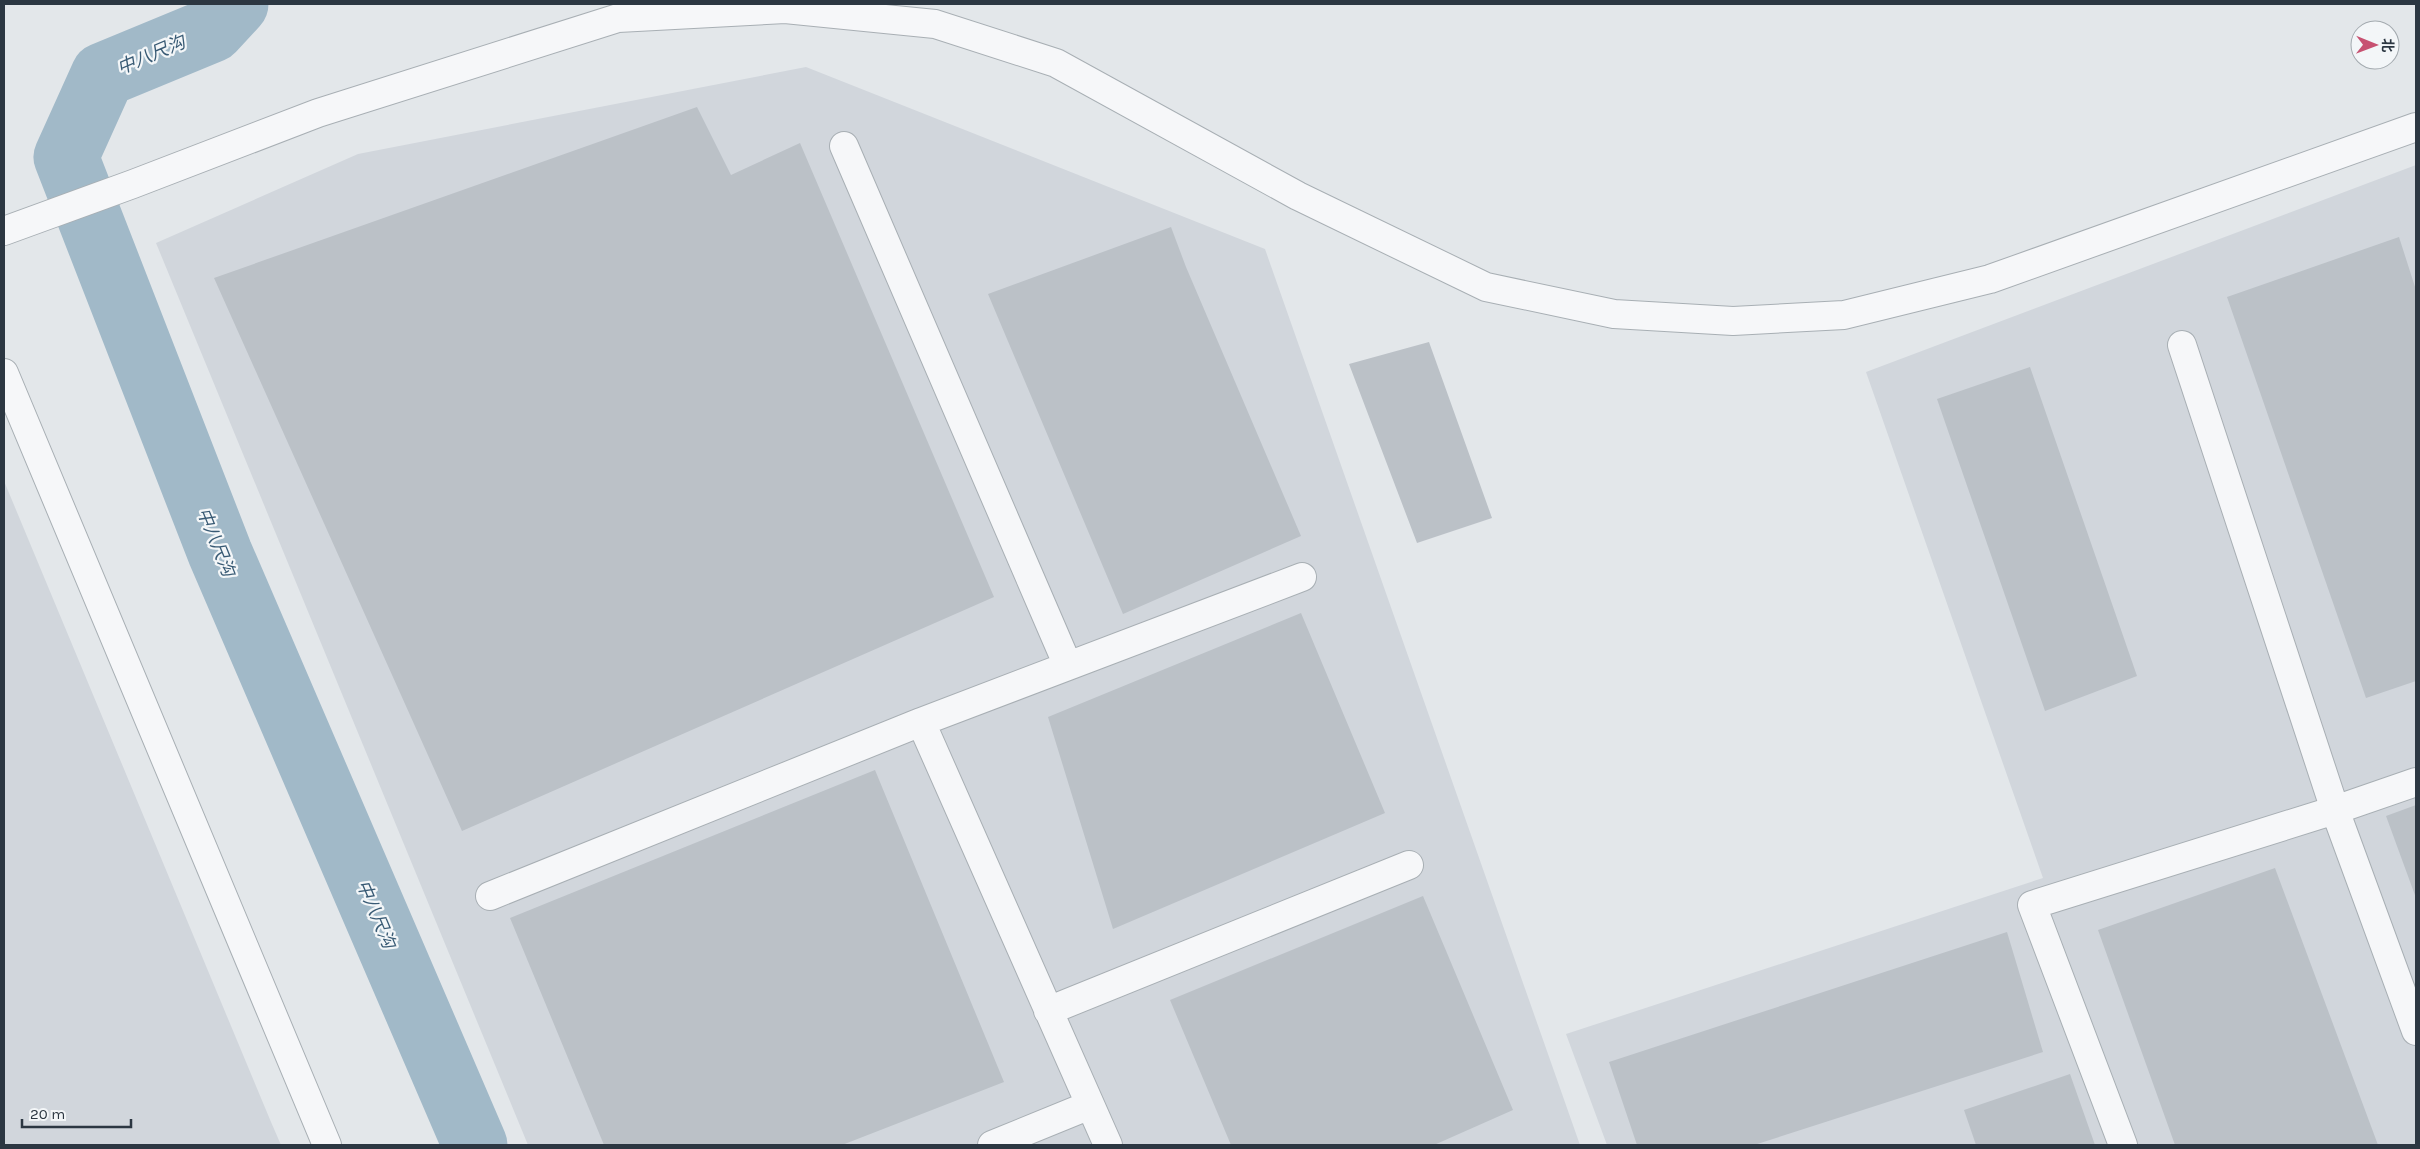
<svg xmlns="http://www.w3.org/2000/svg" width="2420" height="1149" viewBox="0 0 2420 1149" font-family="Karla,'Noto Sans SC',sans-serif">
  <rect width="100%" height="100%" fill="#e3e7ea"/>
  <path fill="#d1d6dc" d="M806,67L1265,249L1580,1145H528L156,243L358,154Z
    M2416,165V1145H1607L1566,1034L2043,878L1866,372Z
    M4,481L271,1122L281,1145H4Z"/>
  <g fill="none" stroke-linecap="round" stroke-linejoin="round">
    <path stroke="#a1b9c8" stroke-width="65" d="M236,4L212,30L103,75L66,157L220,553L475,1145"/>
  </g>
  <path fill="#bbc1c7" d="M697,107L731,175L800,143L994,597L462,831L214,278Z
    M1171,227L1186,267L1301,536L1123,614L988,294Z
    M2399,237L2416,290V681L2366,698L2227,297Z
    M1429,342L1492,518L1417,543L1349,364Z
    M2030,367L2137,676L2045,711L1937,399Z
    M1301,613L1385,813L1113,929L1048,717Z
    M875,770L1004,1082L842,1145H604L510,918Z
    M2416,805V898L2386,816Z
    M2275,868L2378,1145H2175L2098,930Z
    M1423,896L1513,1110L1434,1145H1231L1170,1000Z
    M2007,932L2043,1052L1754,1145H1637L1609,1062Z
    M2070,1074L2095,1145H1976L1964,1110Z"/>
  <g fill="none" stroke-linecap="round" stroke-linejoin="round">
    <defs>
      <path id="minor" d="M844,146L1068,666
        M4,231L133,184L318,113L618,18L785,9L935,24L1056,63L1298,196L1486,287L1614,314L1733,321L1844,315L1990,279L2416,127
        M2182,345L2335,810L2416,782
        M4,373L327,1145
        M490,896L921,722
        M1048,1011L1409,865
        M992,1145L1090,1105
        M1108,1145L921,722L1302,577
        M2123,1145L2032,905L2335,810L2416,1031"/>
    </defs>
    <use href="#minor" stroke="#a8afb4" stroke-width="30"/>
    <use href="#minor" stroke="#f6f7f9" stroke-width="28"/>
  </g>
  <g text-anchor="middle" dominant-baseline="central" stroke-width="4.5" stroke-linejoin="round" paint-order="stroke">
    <g font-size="18" font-style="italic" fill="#385a74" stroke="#f3f6f8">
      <text transform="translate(151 55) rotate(-23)">中八尺沟</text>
      <text transform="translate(216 542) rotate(68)">中八尺沟</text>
      <text transform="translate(376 914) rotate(67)">中八尺沟</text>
    </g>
  </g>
  <rect width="2420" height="1149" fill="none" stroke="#2c3742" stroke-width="10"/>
  <g transform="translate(2375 45) rotate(91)"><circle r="24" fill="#f3f6f8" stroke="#a3aaaf"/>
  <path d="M0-4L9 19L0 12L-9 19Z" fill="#c75171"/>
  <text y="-8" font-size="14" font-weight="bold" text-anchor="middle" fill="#2c3742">北</text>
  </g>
  <path d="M22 1119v8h109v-8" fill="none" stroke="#2c3742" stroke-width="2.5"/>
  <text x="30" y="1119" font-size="15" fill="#2c3742" stroke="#f3f6f8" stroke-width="4" paint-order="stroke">20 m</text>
</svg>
